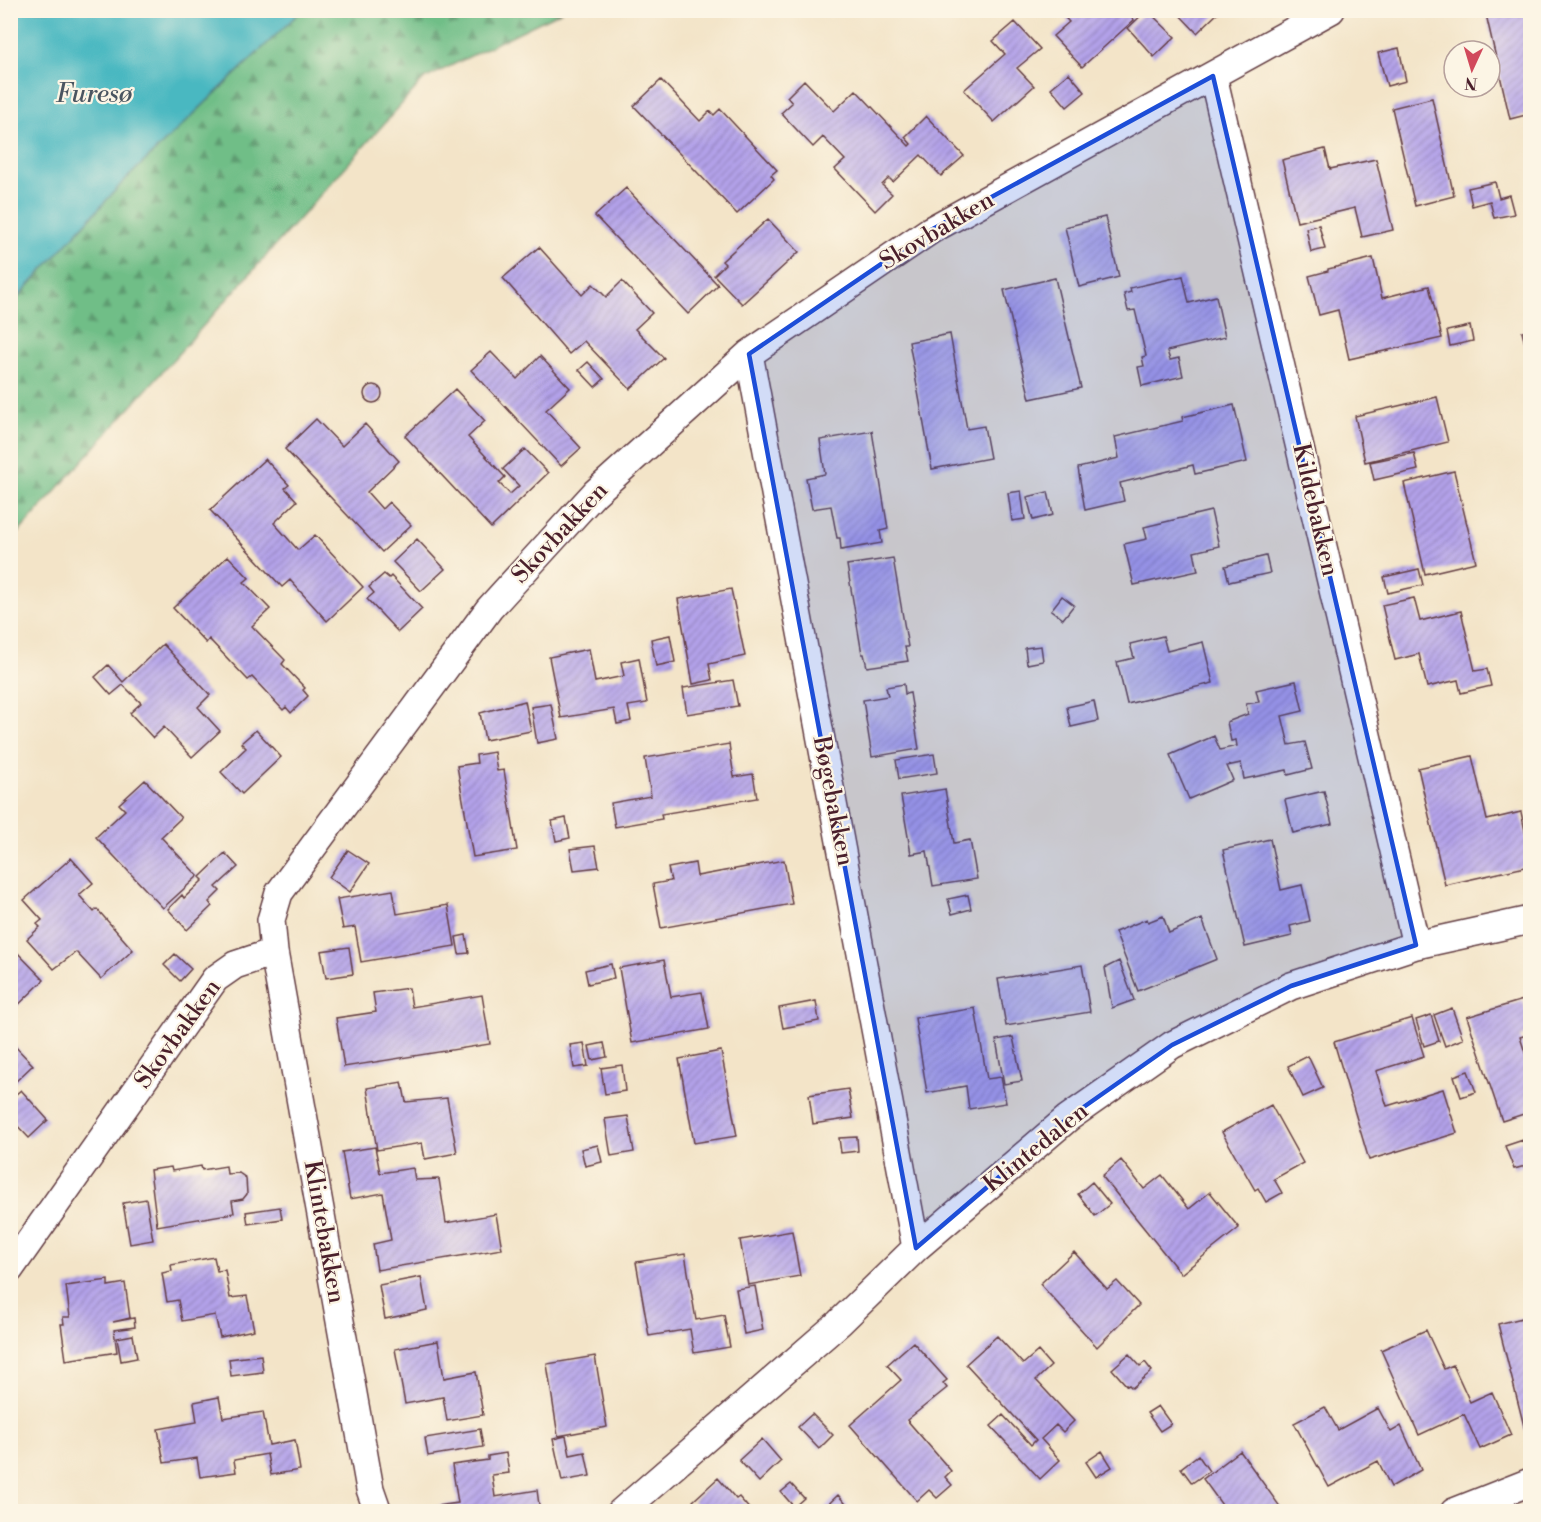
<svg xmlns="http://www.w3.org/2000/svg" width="1541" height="1522" viewBox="0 0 1541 1522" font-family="'Libre Bodoni',serif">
  <defs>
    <pattern id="forest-firs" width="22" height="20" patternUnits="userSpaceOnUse" patternTransform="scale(1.5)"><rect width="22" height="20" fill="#6fbe87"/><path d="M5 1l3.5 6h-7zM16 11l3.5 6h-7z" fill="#5d9a6f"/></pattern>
    <pattern id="building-hatch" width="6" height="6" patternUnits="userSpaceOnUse" patternTransform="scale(1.5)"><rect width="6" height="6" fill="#b3a2ea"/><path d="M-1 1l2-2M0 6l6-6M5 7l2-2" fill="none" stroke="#9483be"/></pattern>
  </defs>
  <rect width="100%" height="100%" fill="#fcf5e5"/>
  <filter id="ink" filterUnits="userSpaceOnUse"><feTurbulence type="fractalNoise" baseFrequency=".0167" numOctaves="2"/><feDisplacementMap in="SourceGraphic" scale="12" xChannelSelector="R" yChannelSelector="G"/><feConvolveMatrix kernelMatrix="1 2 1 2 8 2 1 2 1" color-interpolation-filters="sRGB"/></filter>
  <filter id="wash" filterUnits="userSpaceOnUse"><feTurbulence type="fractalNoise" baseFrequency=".008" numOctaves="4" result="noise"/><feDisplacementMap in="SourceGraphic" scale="24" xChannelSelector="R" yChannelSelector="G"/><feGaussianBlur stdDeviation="1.35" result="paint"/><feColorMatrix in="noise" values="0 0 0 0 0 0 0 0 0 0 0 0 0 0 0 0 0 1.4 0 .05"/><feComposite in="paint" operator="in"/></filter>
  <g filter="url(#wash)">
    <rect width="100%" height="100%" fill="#f3e4c8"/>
    <path fill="url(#forest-firs)" stroke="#5c6e59" stroke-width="1.5" d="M301,11H562L424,79L18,533L11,550V305L123,182Z"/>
    <path fill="#49b8c1" stroke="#4a6c76" stroke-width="1.5" d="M11,10L301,11L123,182L11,305Z"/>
    <g id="blocks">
      <path fill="url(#building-hatch)" d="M1058,10H1126L1134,20L1082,67L1053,36L1069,22Z
        M1147,10L1175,37L1154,57L1128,28Z
        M1175,10H1221L1197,33Z
        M1485,10H1530V114L1510,119Z
        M1015,22L1040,49L1017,68L1034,86L994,122L964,90L1005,54L993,41Z
        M1399,48L1406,81L1387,86L1378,53Z
        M1069,73L1085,92L1067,107L1051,88Z
        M661,80L700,121L710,111L714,115L720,109L777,170L771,175L774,179L737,214L634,106Z
        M804,80L834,111L856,90L909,146L911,144L905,137L926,116L964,156L941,176L921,155L893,182L889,178L882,185L892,194L875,211L835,169L845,160L823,137L813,147L781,113L792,103L787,97Z
        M1432,98L1454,196L1415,206L1392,108Z
        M1325,149L1330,169L1376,159L1393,230L1362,237L1355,208L1297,222L1282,160Z
        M1495,182L1499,198L1509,195L1514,214L1494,218L1490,201L1472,206L1468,188Z
        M626,188L718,285L688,314L595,216Z
        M1105,217L1119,277L1079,287L1065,227Z
        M768,219L799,252L742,304L714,275L725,264L722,261Z
        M1319,225L1325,249L1311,252L1306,228Z
        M539,247L582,295L593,284L606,297L622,281L652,313L635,329L664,358L630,389L584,341L569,354L503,278Z
        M1373,258L1382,298L1429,286L1442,338L1349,359L1338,310L1319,315L1309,276L1328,271V269Z
        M1183,276L1189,303L1216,296L1225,337L1167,351L1170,360L1179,358L1183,376L1142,386L1138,367L1144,366L1142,357L1146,356L1135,310L1128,311L1124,294L1131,292L1130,288Z
        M1055,278L1081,388L1030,399L1004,290Z
        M1470,326L1473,341L1450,346L1447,331Z
        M1530,330V363L1522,332Z
        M950,334L967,429L984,426L990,458L932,469L909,342Z
        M491,352L517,379L540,356L570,388L546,410L581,448L561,466L471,370Z
        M588,362L604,379L595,387L579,370Z
        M364 394a9 9 0 1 1 18 0a9 9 0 1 1-18 0Z
        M455,389L485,421L468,437L505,477L499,483L510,494L519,486L503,469L525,449L548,473L491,528L405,436Z
        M1437,397L1448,442L1365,462L1355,416Z
        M1234,405L1247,462L1195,474L1193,465L1120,483L1124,501L1085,510L1078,468L1119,458L1115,437L1183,421L1182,417Z
        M316,419L342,446L365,424L399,461L367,492L382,509L389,502L411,525L382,552L285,449Z
        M872,431L888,529L880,531L882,543L841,550L840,538H837L831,506L812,509L806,478L825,474L820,440Z
        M1414,453L1418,470L1374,480L1370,462Z
        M265,459L289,485L285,488L297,501L274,523L298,550L315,535L363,587L327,621L290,580L282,587L210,510Z
        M1454,471L1476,562L1425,574L1404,483Z
        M1021,491L1025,519L1012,521L1008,493Z
        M1048,492L1053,515L1033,520L1027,497Z
        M1211,511L1219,546L1194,552L1198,571L1134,585L1124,544L1147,539L1144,527Z
        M417,539L445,569L421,591L393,562Z
        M228,556L249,578L244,582L270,609L252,626L285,660L282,664L305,688L303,690L308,696L291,713L286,707L283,710L252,677L248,680L209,639L206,643L173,608Z
        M1266,556L1270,573L1229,582L1225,566Z
        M893,558L908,647H905L908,661L867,667L864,654H862L847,565Z
        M1419,569L1423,585L1388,593L1384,577Z
        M384,574L389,578L391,576L422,609L398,632L367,599L374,593L369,587Z
        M731,589L745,656L709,664L712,680L693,684L678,599Z
        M1062,596L1074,605L1063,619L1051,610Z
        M1414,598L1420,621L1461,611L1475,671L1487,669L1491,686L1461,693L1458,680L1427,687L1419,654L1395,660L1382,605Z
        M670,635L675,662L656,666L651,639Z
        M1163,636L1167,651L1203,642L1213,683L1127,704L1117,662L1134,658L1130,644Z
        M163,644L210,695L198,707L220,731L192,757L164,727L153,738L130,713L141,703L123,685L111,695L95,677L108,665L123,682Z
        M1041,646L1043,661L1027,664L1025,648Z
        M589,649L595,682L624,676L621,662L639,658L647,703L628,706L631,721L617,724L614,709L561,718L549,657Z
        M733,680L738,706L687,714L683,688Z
        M1296,681L1303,711L1282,716L1289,745L1305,742L1312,769L1288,775L1287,770L1244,779L1241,763L1227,766L1233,780L1189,799L1170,755L1214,736L1220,750L1237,746L1236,740L1231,741L1227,722L1248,714L1246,704L1259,702L1256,690Z
        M904,684L905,694L910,693L919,749L872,757L863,700L888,696L886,687Z
        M525,701L531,731L485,740L480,713Z
        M1094,701L1098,721L1071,727L1067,707Z
        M551,704L558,739L537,743L531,707Z
        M256,730L281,757L242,794L221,772L246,748L241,743Z
        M729,744L734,777L753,774L757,798L661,814L662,819L615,827L611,803L651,796L645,758Z
        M494,752L497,771L504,770L517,850L473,857L457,766L477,763L476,755Z
        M934,754L937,773L899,779L896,760Z
        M1472,756L1487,820L1521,812L1530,854V866L1445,885L1418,768Z
        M145,780L181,818L161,837L198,876L163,908L96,837L125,810L119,804Z
        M945,789L954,843L970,840L977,879L933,886L927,851L911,854L901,796Z
        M1324,791L1332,824L1293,833L1285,800Z
        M566,818L570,838L556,841L552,821Z
        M1270,839L1281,890L1302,885L1310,921L1290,926L1292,936L1245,947L1223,850Z
        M595,846L599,867L574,870L570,849Z
        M348,850L369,864L350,892L329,877Z
        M225,853L238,867L216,887L220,891L209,902L212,906L187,930L168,909L182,895L184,898L203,880L200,877Z
        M71,858L93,883L79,895L94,912L97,909L133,950L101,979L76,952L54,969L27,939L40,927L37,924L42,920L24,900Z
        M784,860L792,904L661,928L653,884L671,881L668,868L695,863L697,876Z
        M393,890L397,914L448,905L455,946L361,962L355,927L343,929L337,899Z
        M968,895L971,909L952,914L948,899Z
        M1163,916L1169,933L1202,919L1217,959L1138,991L1115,932L1147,919L1148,922Z
        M466,935L469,953L459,954L456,937Z
        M10,945L44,980L10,1013Z
        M349,947L353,974L326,978L321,951Z
        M175,954L191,969L180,981L164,965Z
        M664,960L671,997L702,992L709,1029L632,1043L619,968Z
        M1119,961L1134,1000L1112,1008L1105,968Z
        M611,964L614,978L588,984L585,970Z
        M1082,965L1090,1012L1006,1026L998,979Z
        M409,988L412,1007L482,995L490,1044L344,1067L336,1018L376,1012L373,993Z
        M1523,1000L1530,1025V1034L1520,1037L1530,1068V1112L1502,1121L1467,1017Z
        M816,1001L819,1021L783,1028L779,1008Z
        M975,1008L987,1079L1001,1077L1006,1103L969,1109L966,1086L927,1093L915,1018Z
        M1452,1008L1463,1039L1445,1046L1434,1015Z
        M1431,1015L1439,1041L1424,1046L1416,1020Z
        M1412,1018L1424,1056L1376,1071L1387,1106L1443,1089L1457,1133L1369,1160L1334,1042Z
        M1013,1037L1022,1081L1004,1084L996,1040Z
        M10,1041L33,1065L14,1083L10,1080Z
        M584,1043L588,1066L574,1068L570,1045Z
        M604,1043L607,1057L592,1060L589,1046Z
        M721,1051L737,1136L694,1143L679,1059Z
        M1308,1056L1323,1088L1303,1097L1288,1066Z
        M622,1065L625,1091L605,1094L601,1068Z
        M1468,1071L1476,1092L1461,1097L1454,1076Z
        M402,1082L406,1102L447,1098L457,1153L425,1159L422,1143L377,1150L367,1088Z
        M848,1089L853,1118L813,1124L809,1095Z
        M21,1090L48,1120L29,1138L10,1118V1099Z
        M1271,1105L1303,1163L1274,1179L1282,1193L1266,1202L1258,1188L1255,1190L1222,1132Z
        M628,1116L634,1152L611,1156L605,1119Z
        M857,1137L858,1151L841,1153L839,1138Z
        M1523,1140L1529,1165L1514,1169L1505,1146Z
        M598,1145L602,1162L585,1166L581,1149Z
        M375,1147L380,1173L413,1168L415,1180L439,1179L446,1223L496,1214L502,1249L377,1270L373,1244L391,1240L383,1193L350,1199L342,1152Z
        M1121,1160L1144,1189L1162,1175L1189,1209L1210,1192L1239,1228L1181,1274L1102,1176Z
        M201,1166L202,1170L226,1166L227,1174L239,1173L246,1178L247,1194L243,1199L232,1201L234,1213L157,1226L150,1170L171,1167L172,1171Z
        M1092,1182L1110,1204L1095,1216L1078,1194Z
        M146,1199L153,1240L130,1244L123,1203Z
        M280,1207L282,1219L248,1224L246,1212Z
        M792,1231L800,1276L748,1285L740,1240Z
        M1074,1252L1107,1289L1117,1281L1139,1305L1097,1347L1040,1284Z
        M685,1254L696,1320L724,1315L730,1347L694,1353L690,1329L649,1336L636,1262Z
        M214,1257L217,1271L225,1270L230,1298L247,1296L254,1330L220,1337L215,1315L182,1321L178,1300L167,1302L162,1273L172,1271L171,1265Z
        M421,1277L427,1310L385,1319L379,1285Z
        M108,1280V1286L125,1283L130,1318L113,1322L134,1318L135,1327L114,1330L117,1352L66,1360L61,1324H64L63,1317H70L66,1286Z
        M755,1286L763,1330L744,1334L736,1289Z
        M1530,1316V1428L1525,1430L1498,1324Z
        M1426,1330L1444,1369L1453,1365L1470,1402L1492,1392L1511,1435L1480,1449L1464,1414L1419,1435L1381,1350Z
        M133,1335L137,1358L121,1361L117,1338Z
        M997,1336L1023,1364L1038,1351L1051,1366L1036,1380L1074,1421L1063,1432L1056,1425L1041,1439L1060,1460L1040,1479L991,1426L1003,1415L1031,1445L1036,1440L966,1364Z
        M438,1341L444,1378L476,1372L483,1415L447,1421L443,1397L405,1404L395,1349Z
        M913,1342L947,1380L943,1383L947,1388L907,1420L951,1471L945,1477L952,1485L937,1498L929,1490L917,1501L850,1425L901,1380L887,1365Z
        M1129,1354L1140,1366L1145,1362L1152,1371L1132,1388L1129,1385L1127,1386L1112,1369Z
        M261,1355L263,1372L231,1376L229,1359Z
        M595,1356L607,1427L558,1436L547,1364Z
        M219,1397L223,1418L263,1412L269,1445L295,1440L300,1470L271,1475L267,1454L234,1460L236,1472L200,1477L197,1458L164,1463L158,1429L197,1422L194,1402Z
        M1158,1406L1171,1424L1160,1431L1147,1413Z
        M1325,1407L1338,1430L1378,1408L1391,1432L1401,1426L1421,1470L1391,1487L1378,1461L1329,1487L1294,1423Z
        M812,1414L833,1435L819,1449L798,1427Z
        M480,1429L483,1447L428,1456L425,1438Z
        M566,1436L570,1455L585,1452L590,1476L562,1481L553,1439Z
        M762,1439L781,1461L759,1482L739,1460Z
        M1102,1451L1112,1467L1096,1477L1086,1462Z
        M1240,1451L1281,1508L1276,1512H1227L1203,1479Z
        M506,1453L509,1473L492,1475L495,1497L537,1490L540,1512H438L437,1506L458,1503L452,1465L488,1460V1456Z
        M1198,1455L1209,1471L1192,1483L1181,1468Z
        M718,1478L736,1499L739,1497L752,1512H703L693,1501Z
        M791,1484L804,1498L794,1507L781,1492Z
        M838,1495L853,1512H820Z"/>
    </g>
  </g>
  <g filter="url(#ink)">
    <use href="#blocks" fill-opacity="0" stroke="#633d43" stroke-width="1.5"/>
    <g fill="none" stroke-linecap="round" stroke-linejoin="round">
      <defs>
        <path id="minor" d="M1213,76L1416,945
          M749,354L916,1248
          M274,952L370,1489L378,1512
          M10,1269L215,979L235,965L274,952L271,920L279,893L489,609L595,493L749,354L931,230L1331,10
          M621,1512L839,1323L916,1248L1068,1118L1172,1045L1291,986L1416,945L1530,920
          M1454,1512L1530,1482"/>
      </defs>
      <use href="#minor" stroke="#633d43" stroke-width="30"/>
      <use href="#minor" stroke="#fff" stroke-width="27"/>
    </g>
  </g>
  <path fill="#1d4ed8" fill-opacity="0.2" stroke="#1d4ed8" stroke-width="4.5" stroke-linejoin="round" d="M1213,76L1416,945L1291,986L1172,1045L1068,1118L916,1248L749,354L931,230Z"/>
  <g text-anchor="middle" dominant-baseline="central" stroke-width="4.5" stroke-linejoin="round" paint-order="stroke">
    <g font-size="24" fill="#4a1f2b" stroke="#fcf5e5">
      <text transform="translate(937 231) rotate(-31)">Skovbakken</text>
      <text transform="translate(1315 510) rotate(77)">Kildebakken</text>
      <text transform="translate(560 533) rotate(-47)">Skovbakken</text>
      <text transform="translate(833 801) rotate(79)">Bøgebakken</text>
      <text transform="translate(178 1034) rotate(-54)">Skovbakken</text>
      <text transform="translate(1036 1148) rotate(-39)">Klintedalen</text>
      <text transform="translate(324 1232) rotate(80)">Klintebakken</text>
    </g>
    <g font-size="26" font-style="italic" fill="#4a5560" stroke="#fcf5e5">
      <text x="94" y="94">Furesø</text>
    </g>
  </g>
  <rect width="1541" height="1522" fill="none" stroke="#fcf5e5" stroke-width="36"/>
  <g transform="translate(1472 69) rotate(184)"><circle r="28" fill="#fcf5e5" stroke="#b59f9b" stroke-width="1.5"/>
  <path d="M0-4.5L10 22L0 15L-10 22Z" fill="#d1495b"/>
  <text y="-9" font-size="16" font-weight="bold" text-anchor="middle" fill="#4a1f2b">N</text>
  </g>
</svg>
